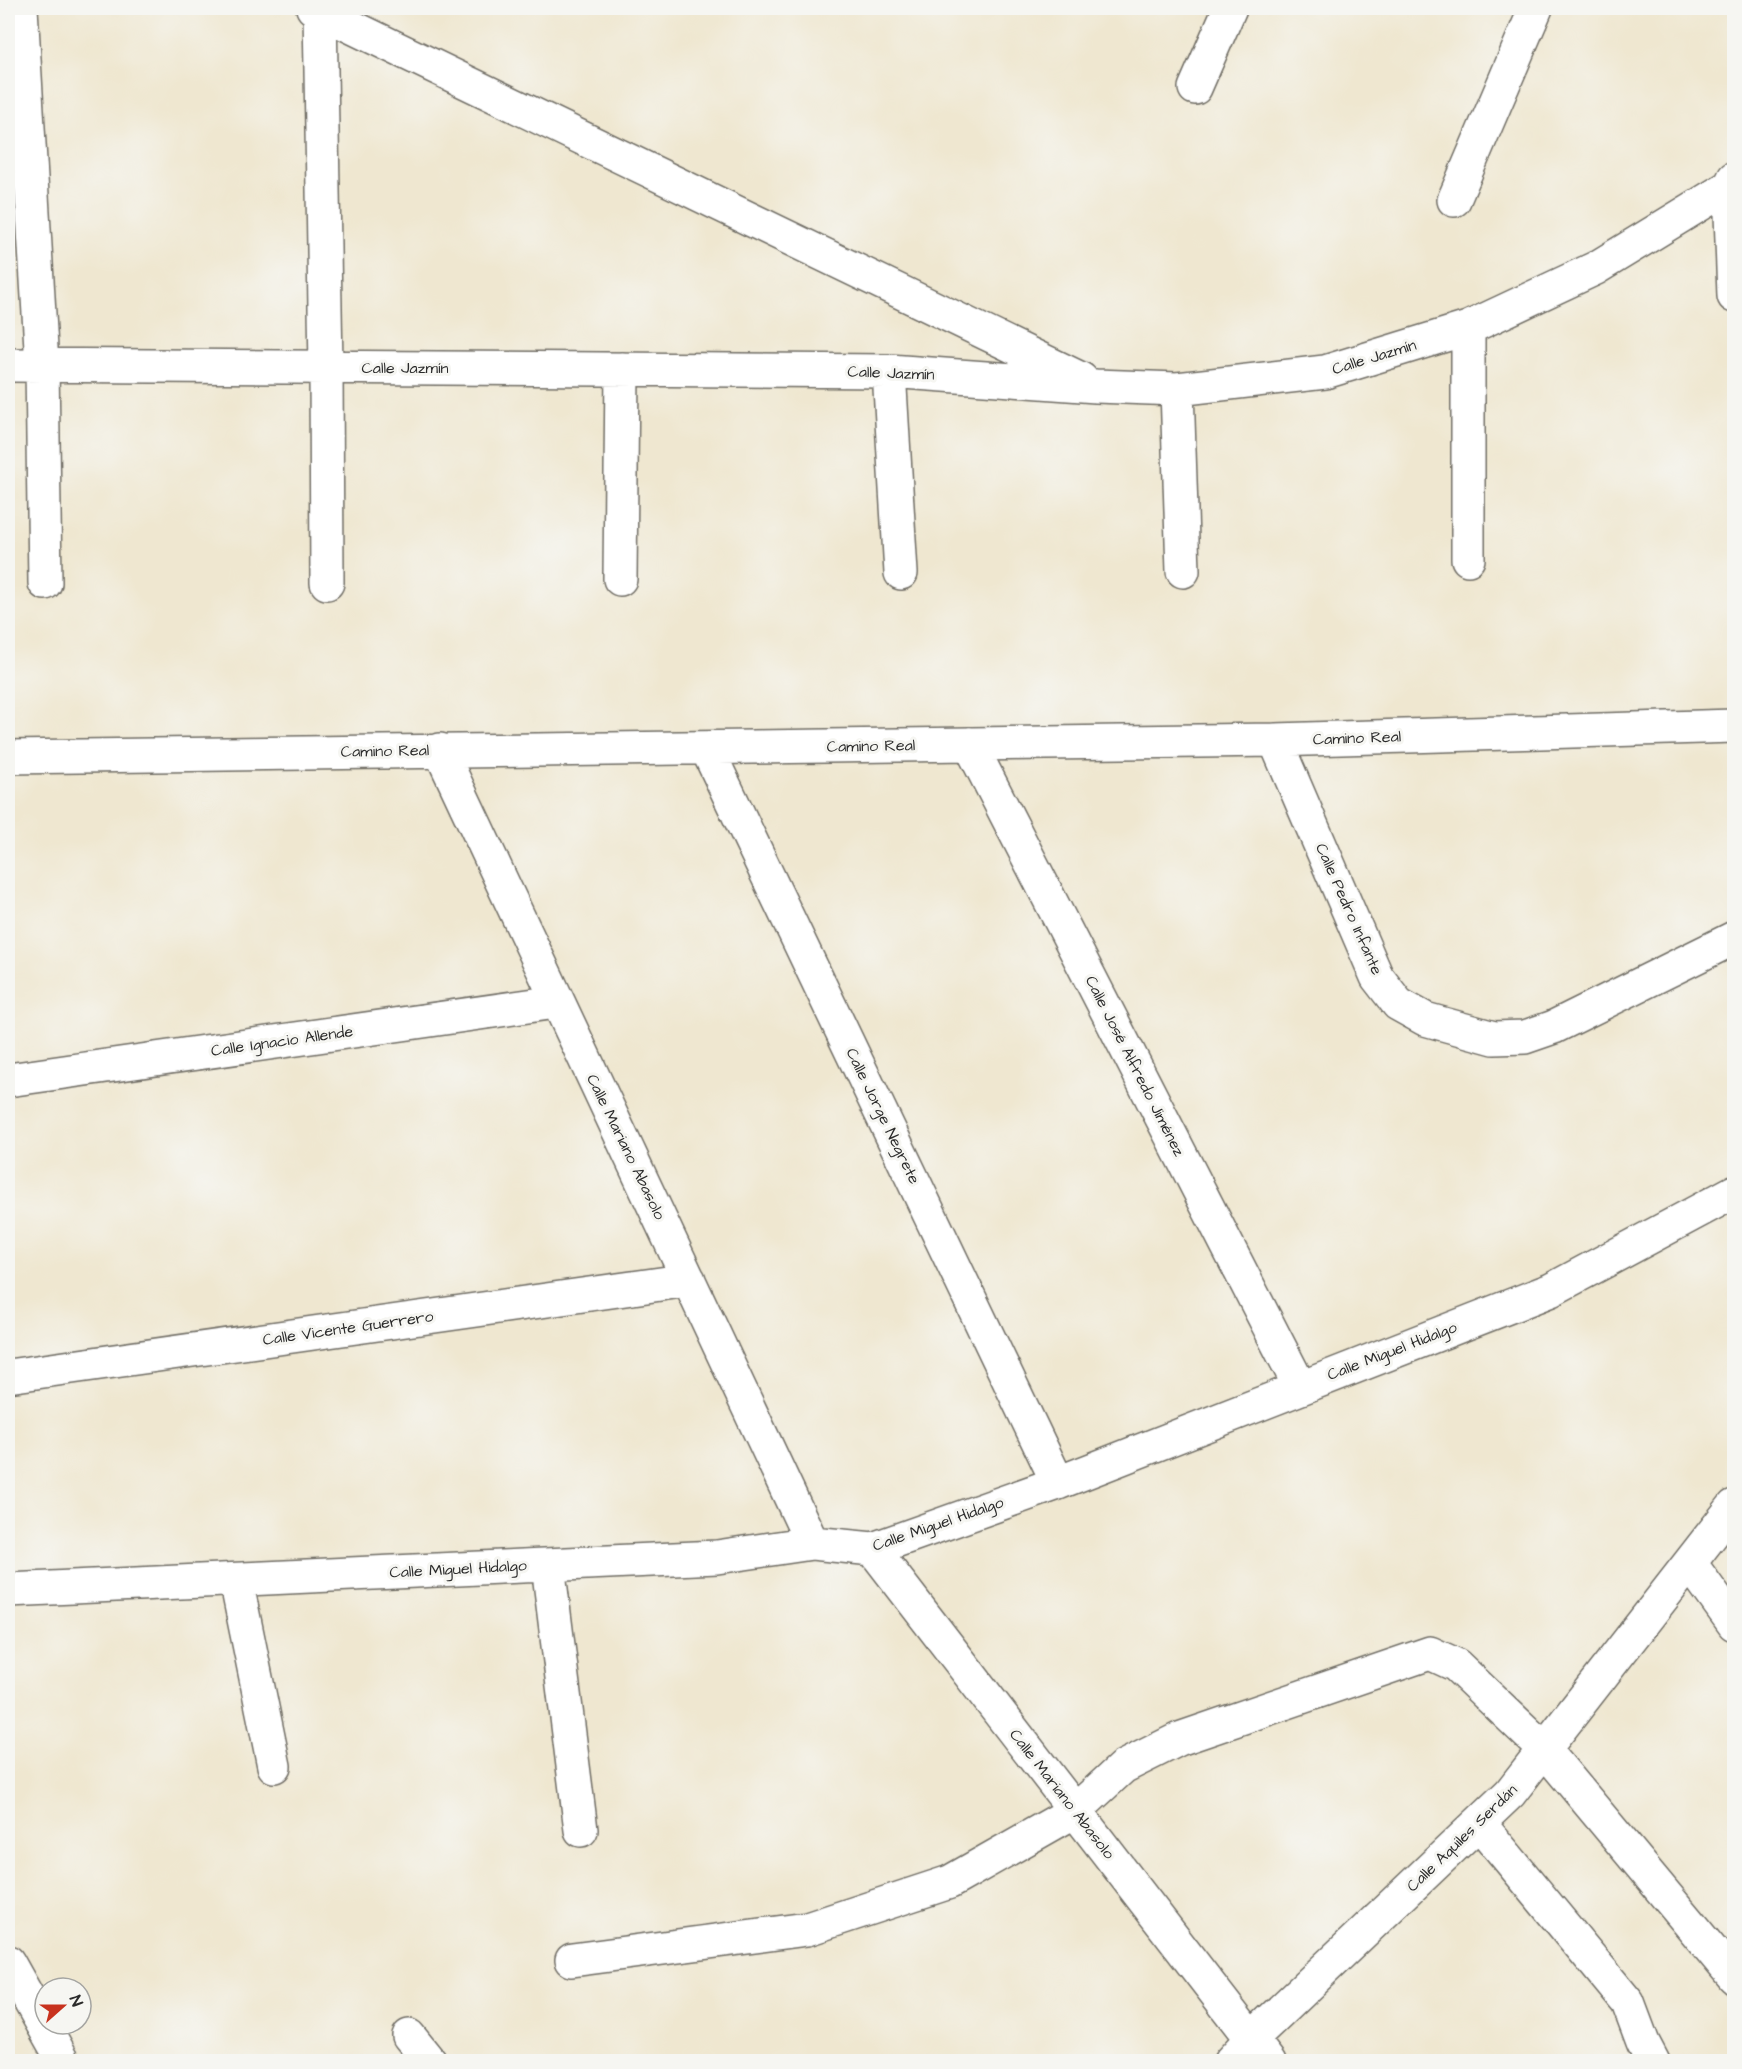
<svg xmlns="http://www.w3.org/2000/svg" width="1742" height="2069" viewBox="0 0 1742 2069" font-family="'Architects Daughter',sans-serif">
  <rect width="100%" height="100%" fill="#f6f6f2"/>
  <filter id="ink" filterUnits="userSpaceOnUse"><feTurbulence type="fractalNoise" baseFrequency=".0167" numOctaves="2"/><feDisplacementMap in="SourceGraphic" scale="12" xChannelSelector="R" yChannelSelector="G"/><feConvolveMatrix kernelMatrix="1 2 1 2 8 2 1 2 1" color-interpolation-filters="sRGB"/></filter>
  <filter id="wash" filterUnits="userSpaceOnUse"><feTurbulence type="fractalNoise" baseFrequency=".008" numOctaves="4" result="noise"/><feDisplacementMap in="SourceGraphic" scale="24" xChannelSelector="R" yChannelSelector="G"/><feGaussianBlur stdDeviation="1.35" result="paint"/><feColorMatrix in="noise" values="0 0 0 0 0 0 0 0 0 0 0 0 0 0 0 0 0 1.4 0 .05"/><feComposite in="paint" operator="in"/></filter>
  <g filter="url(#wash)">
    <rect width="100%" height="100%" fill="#efe7d0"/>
  </g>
  <g filter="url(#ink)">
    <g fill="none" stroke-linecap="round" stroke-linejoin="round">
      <defs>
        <path id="minor" d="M21,8L42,365L45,583
          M313,8L1081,379
          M320,11L326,367L327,583
          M1195,88L1230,8
          M1734,178L1730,186L1734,296
          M1454,200L1536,8
          M1468,328V559
          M8,365L889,371L1096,386L1177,389L1325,372L1468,328L1596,268L1730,186
          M889,371L901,573
          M1177,389L1183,571
          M620,579L622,369
          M1275,740L1377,977L1398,1004L1425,1019L1494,1038L1525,1037L1554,1027L1734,938
          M970,744L1300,1387
          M707,749L1058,1483
          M440,750L812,1543
          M8,757L1275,740L1734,726
          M8,1080L556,1002
          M8,1376L689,1280
          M873,1549L1269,2062
          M1690,1563L1734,1624
          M548,1565L581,1830
          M236,1580L274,1766
          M8,1590L717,1557L812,1543L873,1549L1058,1483L1551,1290L1734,1192
          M1479,1823L1628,2003L1643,2043L1653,2062
          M572,1960L807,1929L950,1882L1075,1811L1123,1767L1179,1739L1430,1653L1456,1665L1544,1749L1734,1977
          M409,2036L430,2062
          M1230,2062L1251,2039L1510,1793L1734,1506"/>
        <path id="tertiary" d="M8,1962L64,2062"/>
      </defs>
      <use href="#minor" stroke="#706d65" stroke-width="36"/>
      <use href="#tertiary" stroke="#706d65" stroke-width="36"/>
      <use href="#minor" stroke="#fff" stroke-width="33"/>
      <use href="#tertiary" stroke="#fff" stroke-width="33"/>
    </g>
  </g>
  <g text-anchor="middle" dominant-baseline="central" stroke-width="6" stroke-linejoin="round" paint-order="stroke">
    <g font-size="16" fill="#2b2b2b" stroke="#f6f6f2">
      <text transform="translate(1374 357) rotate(-17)">Calle Jazmín</text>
      <text x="405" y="368">Calle Jazmín</text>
      <text transform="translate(891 373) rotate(2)">Calle Jazmín</text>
      <text transform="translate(1357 738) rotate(-2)">Camino Real</text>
      <text transform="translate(871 746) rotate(-1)">Camino Real</text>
      <text transform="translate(385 751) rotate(-1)">Camino Real</text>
      <text transform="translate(1349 909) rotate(66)">Calle Pedro Infante</text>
      <text transform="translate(282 1041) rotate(-8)">Calle Ignacio Allende</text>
      <text transform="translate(1135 1066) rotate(63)">Calle José Alfredo Jiménez</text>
      <text transform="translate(883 1116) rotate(64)">Calle Jorge Negrete</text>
      <text transform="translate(626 1147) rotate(64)">Calle Mariano Abasolo</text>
      <text transform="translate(348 1328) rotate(-8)">Calle Vicente Guerrero</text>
      <text transform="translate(1392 1351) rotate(-21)">Calle Miguel Hidalgo</text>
      <text transform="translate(938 1524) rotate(-19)">Calle Miguel Hidalgo</text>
      <text transform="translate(458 1569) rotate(-3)">Calle Miguel Hidalgo</text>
      <text transform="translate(1062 1794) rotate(52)">Calle Mariano Abasolo</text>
      <text transform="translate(1462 1838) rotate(-44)">Calle Aquiles Serdán</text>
    </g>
  </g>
  <rect width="1742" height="2069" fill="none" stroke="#f6f6f2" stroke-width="30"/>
  <g transform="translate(63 2006) rotate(69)"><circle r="28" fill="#f6f6f2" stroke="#a5a5a2" stroke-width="1.5"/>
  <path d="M0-4.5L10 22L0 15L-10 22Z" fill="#c8321e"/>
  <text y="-9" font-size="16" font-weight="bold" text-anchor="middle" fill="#2b2b2b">N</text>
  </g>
</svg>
